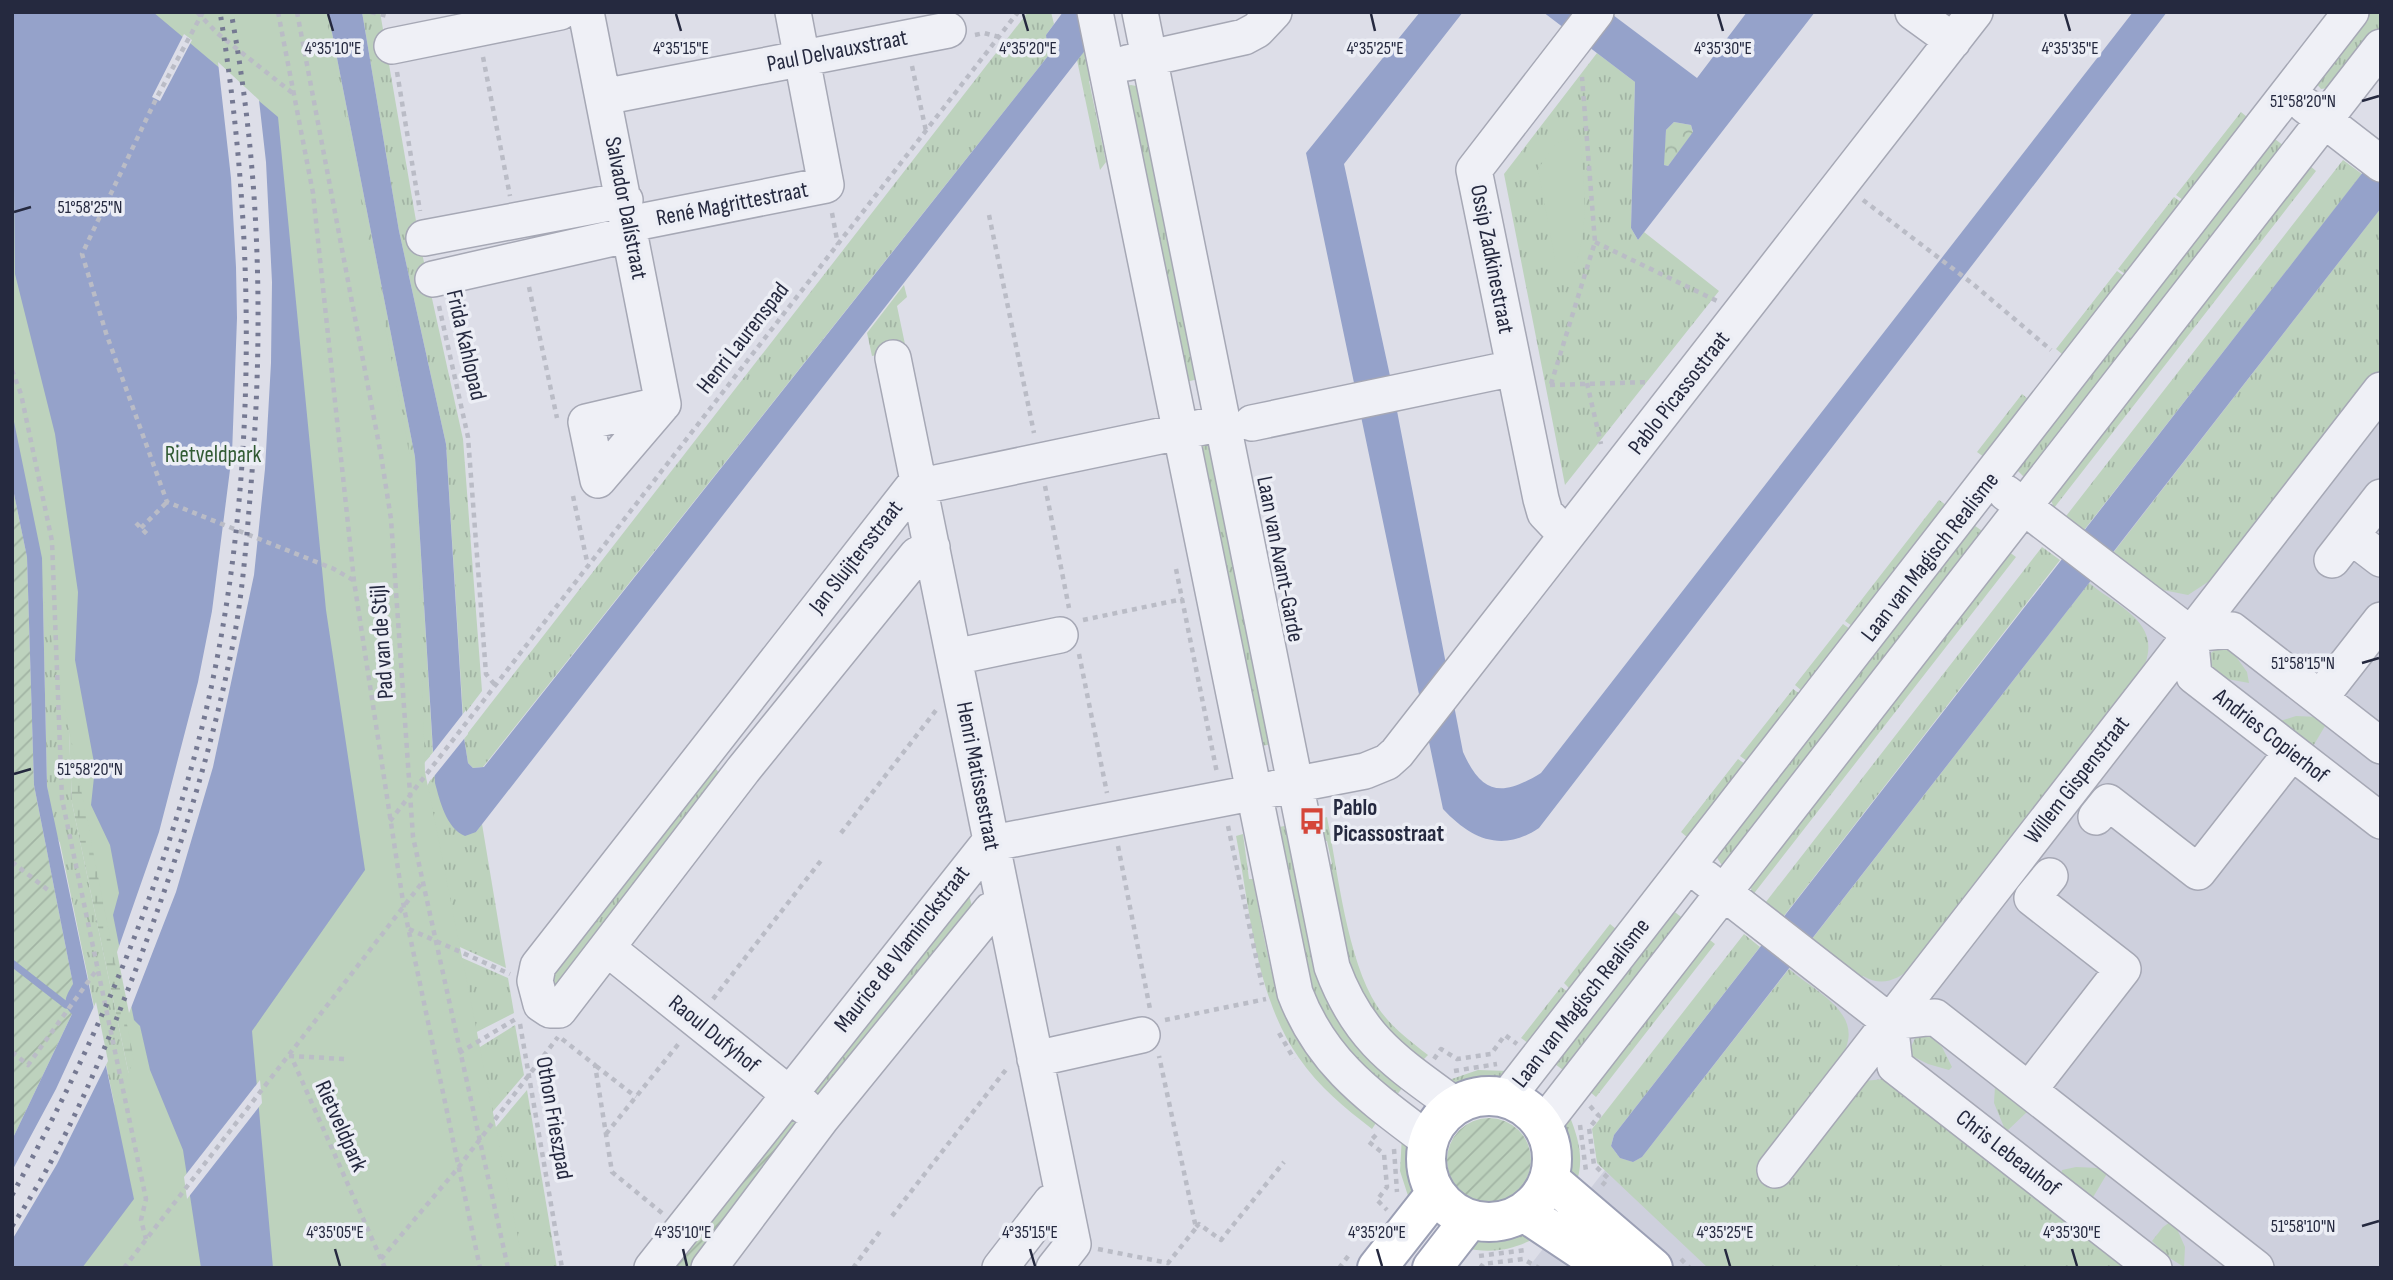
<svg xmlns="http://www.w3.org/2000/svg" width="2393" height="1280" viewBox="0 0 2393 1280" font-family="'Sofia Sans Condensed',sans-serif">
  <defs>
    <pattern id="grass-tufts" width="24" height="20" patternUnits="userSpaceOnUse" patternTransform="scale(1.75)"><rect width="24" height="20" fill="#bdd2bd"/><path d="M3 7l-1-3M5 7V3M7 7l1-3M15 17l-1-3M17 17v-4M19 17l1-3" fill="none" stroke="#a2b4a4"/></pattern>
    <pattern id="forest-crowns" width="20" height="18" patternUnits="userSpaceOnUse" patternTransform="scale(1.75)"><rect width="20" height="18" fill="#bdd2bd"/><path d="M2 6a3 3 0 1 1 6 0M12 15a3 3 0 1 1 6 0" fill="none" stroke="#a2b4a4"/></pattern>
    <pattern id="wetland-marsh" width="20" height="14" patternUnits="userSpaceOnUse" patternTransform="scale(1.75)"><rect width="20" height="14" fill="#bdd2bd"/><path d="M1 5h8M5 5V1M11 12h8M15 12V8" fill="none" stroke="#a2b4a4"/></pattern>
    <pattern id="garden-furrows" width="10" height="10" patternUnits="userSpaceOnUse" patternTransform="scale(1.75)"><rect width="10" height="10" fill="#bdd2bd"/><path d="M-1 1l2-2M0 10L10 0M9 11l2-2" fill="none" stroke="#a2b4a4"/></pattern>
  </defs>
  <rect width="100%" height="100%" fill="#dddee8"/>
  <path fill="#ced0dd" d="M2381,181V1268H1528Z"/>
  <path fill="url(#grass-tufts)" d="M303,12H328L415,457L433,753L417,771Z
    M362,12H380L420,244L463,439L482,691L463,716L446,444L399,231Z
    M1028,12H1051L1054,24L1046,35L1048,56L483,767L473,768L468,763L464,738Z
    M2360,12H2381V30L2336,87L2321,89L2315,82Z
    M1090,44L1098,78L1089,81L1106,162L1100,170L1077,60Z
    M1597,53L1635,82L1631,228L1638,240L1644,232L1719,291L1565,485L1504,174Z
    M1131,85L1141,87L1203,378L1177,384L1126,86Z
    M2241,112L2247,117L2183,200L2176,195Z
    M2267,133L2288,149L2024,477L2014,467Z
    M2302,159L2316,171L2054,508L2051,500Z
    M2343,160L2362,174L2081,534L2063,520Z
    M2174,197L2181,202L2125,274L2118,269Z
    M2381,208V373L2217,585L2211,580L2188,595L2163,590L2158,596L2110,557Z
    M2117,271L2124,276L2062,354L2056,349Z
    M904,285L907,297L897,306L906,349L872,356L867,333Z
    M12,305L63,591L72,803L157,1209L134,1199L60,843L54,831L47,786L42,558Z
    M2022,394L2028,399L1984,457L1977,452Z
    M1206,444L1212,445L1278,743L1250,748L1200,446Z
    M1939,500L1946,505L1852,626L1845,621Z
    M1967,520L1989,536L1728,865L1721,864L1714,853Z
    M2001,546L2016,557L1752,896L1750,879Z
    M2042,547L2060,560L1780,921L1762,907Z
    M2089,583C2117,606 2161,622 2145,664L2151,668L1913,967C1897,980 1882,987 1863,976L1858,981L1809,943Z
    M1843,624L1850,629L1802,691L1795,685Z
    M2219,647L2230,648L2247,672L2249,683L2227,679L2205,666L2208,655Z
    M1793,689L1800,694L1747,761L1740,756Z
    M2296,716L2319,717L2328,721L2312,748L2280,721Z
    M1738,759L1745,764L1688,838L1681,832Z
    M708,767L716,769L722,776L557,988L548,983L547,966Z
    M434,774L476,832L482,824L506,968L440,938L421,796Z
    M1327,817C1338,873 1347,959 1377,1006C1390,1026 1409,1040 1428,1055L1423,1060C1347,1001 1347,954 1329,865L1332,864L1327,841H1324L1320,819Z
    M1295,824L1313,922L1408,1081L1391,1102L1317,1024L1268,829Z
    M1243,834L1249,879H1253C1275,995 1279,1045 1376,1123L1372,1129C1345,1108 1319,1087 1299,1058C1255,996 1250,908 1236,836Z
    M969,895L973,910L828,1096L813,1100L805,1079Z
    M1667,906L1689,923L1570,1075L1548,1059Z
    M1610,924L1616,929L1570,989L1564,983Z
    M1701,933L1715,944L1596,1097L1582,1085Z
    M1744,934L1760,947L1614,1135L1611,1146L1620,1158L1633,1162L1642,1157L1789,969C1817,993 1868,1015 1841,1057L1864,1081L1884,1079L2133,1268H1708L1597,1163L1592,1129Z
    M442,949L508,978L514,1013L465,1038Z
    M1561,987L1568,992L1528,1043L1521,1038Z
    M515,1025L524,1075L483,1123L472,1052Z
    M1920,1027L1942,1047L1952,1067L1949,1070L1928,1064L1908,1054Z
    M1478,1070L1509,1071L1499,1084L1462,1089L1443,1082Z
    M1995,1086L2029,1110L2006,1132L1994,1103Z
    M527,1090L557,1268H515L485,1140Z
    M1570,1117C1579,1140 1585,1162 1575,1186C1561,1169 1562,1150 1560,1129Z
    M1402,1135C1419,1156 1421,1180 1411,1205L1400,1171Z
    M2076,1167L2099,1168L2108,1172L2092,1199L2061,1175L2062,1170Z
    M2173,1220L2185,1247L2184,1267L2168,1257L2152,1241L2163,1227Z
    M1529,1231L1537,1237C1514,1250 1491,1254 1465,1248L1472,1237L1490,1232Z"/>
  <path fill="url(#forest-crowns)" d="M1674,122L1691,125L1693,133L1668,166L1663,165L1666,130Z"/>
  <path fill="url(#wetland-marsh)" d="M12,243L110,845L157,1209L72,803L63,590Z"/>
  <path fill="#bdd2bd" d="M12,12H325L417,494L425,772L524,1268H42L134,1060L12,437Z
    M1580,135C1583,179 1590,221 1576,263L1555,259L1538,169L1556,143Z"/>
  <path fill="url(#garden-furrows)" d="M12,484L27,557L34,785L73,984L72,1014L12,1140Z
    M790,1111L803,1125L694,1268H660Z
    M1447 1160a42 42 0 1 1 84 0a42 42 0 1 1-84 0Z"/>
  <path fill="#95a2ca" fill-rule="evenodd" d="M12,12H153L278,117L326,610L365,870L252,1031L273,1268H201L183,1150L150,1070L140,1026L134,1020L113,915L119,893L110,845L91,805L95,768L75,660L78,592L55,434L15,274Z
    M328,12H362L399,231L446,444L464,738L468,763L473,768L484,767L1048,56L1046,35L1063,12H1115L476,832L465,836C446,828 440,801 435,783L415,457Z
    M1420,12H1463L1344,164L1392,385L1463,752C1482,795 1502,797 1541,773L2133,12H2167L1539,828C1502,853 1471,839 1443,809L1306,153Z
    M1543,12H1609L1697,78L1747,12H1815L1638,240L1631,228L1635,82ZM1674,122L1691,125L1693,132L1668,166L1664,165L1666,130Z
    M2381,149V208L1642,1157L1633,1162L1620,1158L1611,1146L1614,1135Z
    M12,412L42,558L47,786L134,1199L82,1268H12V1140L72,1014C61,1004 66,996 73,984L34,785L27,557L12,484Z"/>
  <path fill="#dddee8" d="M184,34L192,40L160,101L152,97Z
    M218,62L259,100L266,162L272,282L271,363L265,469L254,575L213,767L176,892L129,1013L117,952L159,832L198,682L212,611L232,454L237,318L236,267L231,178Z
    M466,710L468,734L431,780L430,756Z
    M96,1002L108,1061L57,1164L12,1240V1171L56,1089Z
    M260,1080L262,1103L187,1199L184,1177Z"/>
  <g fill="none" stroke-linecap="round" stroke-linejoin="round">
    <path stroke="#95a2ca" stroke-width="7" d="M12,963L66,1005"/>
    <defs>
      <path id="minor" d="M586,12L663,404
        M1095,12L1295,993C1322,1064 1371,1097 1429,1141
        M1140,12L1332,967C1359,1040 1396,1062 1456,1106
        M1913,12L1953,41
        M392,46L560,12
        M1127,63L1244,37L1257,30L1274,12
        M603,97L948,30
        M2306,106L2381,164
        M629,224L826,185L793,12
        M424,238L625,200
        M433,279L631,234
        M893,358L1073,1244L1054,1268
        M663,404L598,480L586,422Z
        M1252,423L1514,368
        M2006,493L2190,634L2232,630L2381,746
        M1566,535L1545,513L1541,499L1474,170L1596,12
        M2351,536L2381,559
        M932,547L917,555L743,770L559,1010H550L541,1004L535,981L538,966L912,488L1222,423
        M2332,560L2381,497
        M2190,634L2194,676L2381,821
        M954,657L1060,635
        M2320,698L2381,620
        M2096,817L2108,802L2198,872L2292,752
        M1705,878L1890,1022L1935,1017L2256,1268
        M607,948L804,1106
        M1890,1022L1895,1066L2154,1268
        M1035,1059L1142,1035
        M2029,1090L2123,969L2032,898L2050,876
        M1506,1099L2351,12
        M1542,1126L2381,47
        M1775,1170L2381,390
        M652,1268L988,844L1365,771L1387,762L1397,753L1975,12
        M709,1268L821,1119L991,910L1004,905
        M1000,1268L1051,1202L1063,1198"/>
      <path id="major" d="M1426 1159a63 63 0 1 1 126 0a63 63 0 1 1-126 0Z
        M1549,1179L1653,1268
        M1524,1212L1608,1268
        M1377,1268L1436,1193
        M1432,1268L1470,1219"/>
    </defs>
    <use href="#minor" stroke="#a6a8b5" stroke-width="38"/>
    <use href="#major" stroke="#9b9fb4" stroke-width="42"/>
    <path stroke="#babcc6" stroke-width="4.5" stroke-dasharray="5 5" stroke-linecap="butt" d="M197,12L217,33L295,95
      M203,12L156,99L82,254L106,333L167,502L334,569L353,580
      M278,12L313,193L354,581L404,908L480,1268
      M297,12L381,455L391,519L413,837L508,1268
      M371,12L387,16
      M975,35L984,33L999,37
      M483,57L510,196
      M912,66L926,131
      M397,72L420,211
      M1863,200L1973,284L2051,350
      M832,213L838,245
      M989,215L1034,433
      M1595,242L1717,301
      M529,287L557,418
      M439,306L468,437L486,674L495,685
      M12,370L21,394L52,541L62,799L146,1199L141,1220L146,1239
      M1587,383L1601,444
      M1551,384L1595,242L1582,77
      M1550,385L1650,382
      M1045,486L1069,608
      M573,496L588,566
      M136,523L147,534
      M141,528L167,502
      M1176,569L1217,773
      M1083,620L1183,599
      M1079,654L1107,793
      M390,821L1018,12
      M1228,826L1262,985
      M841,833L937,709
      M1118,846L1150,1009
      M12,862L48,890
      M409,929L510,974
      M713,999L823,858
      M1165,1020L1266,999
      M520,1024L562,1268
      M1279,1033L1294,1059
      M562,1039L595,1065L612,1172L662,1213
      M12,1052L28,1065L98,968
      M459,1053L519,1017
      M344,1059L291,1056L385,1268
      M1434,1059L1441,1049L1457,1059L1491,1054L1505,1035L1517,1044
      M596,1066L636,1097
      M1454,1071L1497,1064
      M1590,1106L1599,1116L1589,1128L1594,1165L1608,1178L1601,1187
      M1580,1125L1586,1171
      M606,1134L680,1042
      M1376,1135L1369,1142L1384,1154L1387,1187L1377,1200L1387,1210
      M1394,1149L1397,1192
      M892,1216L1008,1067
      M1196,1227L1199,1224L1221,1240L1284,1162
      M1098,1249L1168,1263L1196,1228L1159,1056
      M1479,1256L1526,1250
      M381,1259L458,1168L558,1037
      M1681,1259L1690,1268
      M124,1268L421,884
      M853,1268L881,1230
      M1339,1268L1349,1255
      M1480,1268L1483,1264L1523,1259L1539,1268"/>
    <use href="#minor" stroke="#eff0f6" stroke-width="35"/>
    <use href="#major" stroke="#fff" stroke-width="38"/>
    <path stroke="#757992" stroke-width="5" stroke-dasharray="3.5 7" stroke-linecap="butt" d="M12,1195C89,1056 152,912 194,758C258,524 259,251 220,12
      M12,1226C65,1148 102,1057 136,969C173,871 206,771 228,667C242,607 246,546 251,485C264,326 260,169 231,12"/>
  </g>
  <path fill="none" stroke="#25293f" stroke-width="2.5" d="M328,14L333,31M676,14L681,31M1023,14L1028,31M1371,14L1375,31M1718,14L1723,31M2065,14L2070,31M2362,101L2379,96M14,212L31,207M2362,663L2379,658M14,774L31,769M2362,1226L2379,1221M335,1249L340,1266M683,1249L687,1266M1030,1249L1035,1266M1377,1249L1382,1266M1725,1249L1730,1266M2072,1249L2077,1266"/>
  <defs>
    <symbol id="bus-bare" viewBox="-9 -9 18 18"><path d="M-5-6H5V4H4V6H2V4H-2V6H-4V4H-5ZM-3.5-4V0h7V-4ZM-3.5 1.2v1.5H-2V1.2ZM2 1.2v1.5H3.5V1.2Z" fill="#d54639" stroke="#eceef5" stroke-width="2.5" paint-order="stroke"/></symbol>
  </defs>
  <g fill-rule="evenodd">
    <use href="#bus-bare" x="1293" y="802" width="38" height="38"/>
  </g>
  <g text-anchor="middle" dominant-baseline="central" stroke-width="7" stroke-linejoin="round" paint-order="stroke">
    <g font-size="23" fill="#25293f" stroke="#eceef5">
      <text transform="translate(837 51) rotate(-11)">Paul Delvauxstraat</text>
      <text transform="translate(732 204) rotate(-11)">René Magrittestraat</text>
      <text transform="translate(626 208) rotate(79)">Salvador Dalístraat</text>
      <text transform="translate(1492 259) rotate(79)">Ossip Zadkinestraat</text>
      <text transform="translate(743 338) rotate(-52)">Henri Laurenspad</text>
      <text transform="translate(466 345) rotate(77)">Frida Kahlopad</text>
      <text transform="translate(1679 393) rotate(-52)">Pablo Picassostraat</text>
      <text transform="translate(856 557) rotate(-52)">Jan Sluijtersstraat</text>
      <text transform="translate(1930 557) rotate(-52)">Laan van Magisch Realisme</text>
      <text transform="translate(1280 559) rotate(79)">Laan van Avant-Garde</text>
      <text transform="translate(382 642) rotate(-94)">Pad van de Stijl</text>
      <text transform="translate(2271 736) rotate(38)">Andries Copierhof</text>
      <text transform="translate(978 776) rotate(79)">Henri Matissestraat</text>
      <text transform="translate(2077 780) rotate(-52)">Willem Gispenstraat</text>
      <text transform="translate(902 949) rotate(-52)">Maurice de Vlaminckstraat</text>
      <text transform="translate(1581 1003) rotate(-52)">Laan van Magisch Realisme</text>
      <text transform="translate(714 1034) rotate(39)">Raoul Dufyhof</text>
      <text transform="translate(554 1118) rotate(80)">Othon Frieszpad</text>
      <text transform="translate(341 1126) rotate(66)">Rietveldpark</text>
      <text transform="translate(2008 1153) rotate(38)">Chris Lebeauhof</text>
    </g>
    <g font-size="23" fill="#325b34" stroke="#eceef5">
      <text x="213" y="455">Rietveldpark</text>
    </g>
    <g font-size="23" font-weight="bold" fill="#25293f" stroke="#eceef5" text-anchor="start">
      <text x="1333" y="808">Pablo<tspan x="1333" dy="26">Picassostraat</tspan></text>
    </g>
  </g>
  <g font-size="18" text-anchor="middle" fill="#25293f" stroke="#eceef5" stroke-width="7" stroke-linejoin="round" paint-order="stroke">
    <text x="333" y="54">4°35'10"E</text>
    <text x="681" y="54">4°35'15"E</text>
    <text x="1028" y="54">4°35'20"E</text>
    <text x="1375" y="54">4°35'25"E</text>
    <text x="1723" y="54">4°35'30"E</text>
    <text x="2070" y="54">4°35'35"E</text>
    <text x="2303" y="107">51°58'20"N</text>
    <text x="90" y="213">51°58'25"N</text>
    <text x="2303" y="669">51°58'15"N</text>
    <text x="90" y="775">51°58'20"N</text>
    <text x="2303" y="1232">51°58'10"N</text>
    <text x="335" y="1238">4°35'05"E</text>
    <text x="683" y="1238">4°35'10"E</text>
    <text x="1030" y="1238">4°35'15"E</text>
    <text x="1377" y="1238">4°35'20"E</text>
    <text x="1725" y="1238">4°35'25"E</text>
    <text x="2072" y="1238">4°35'30"E</text>
  </g>
  <rect width="2393" height="1280" fill="none" stroke="#25293f" stroke-width="28"/>
</svg>
